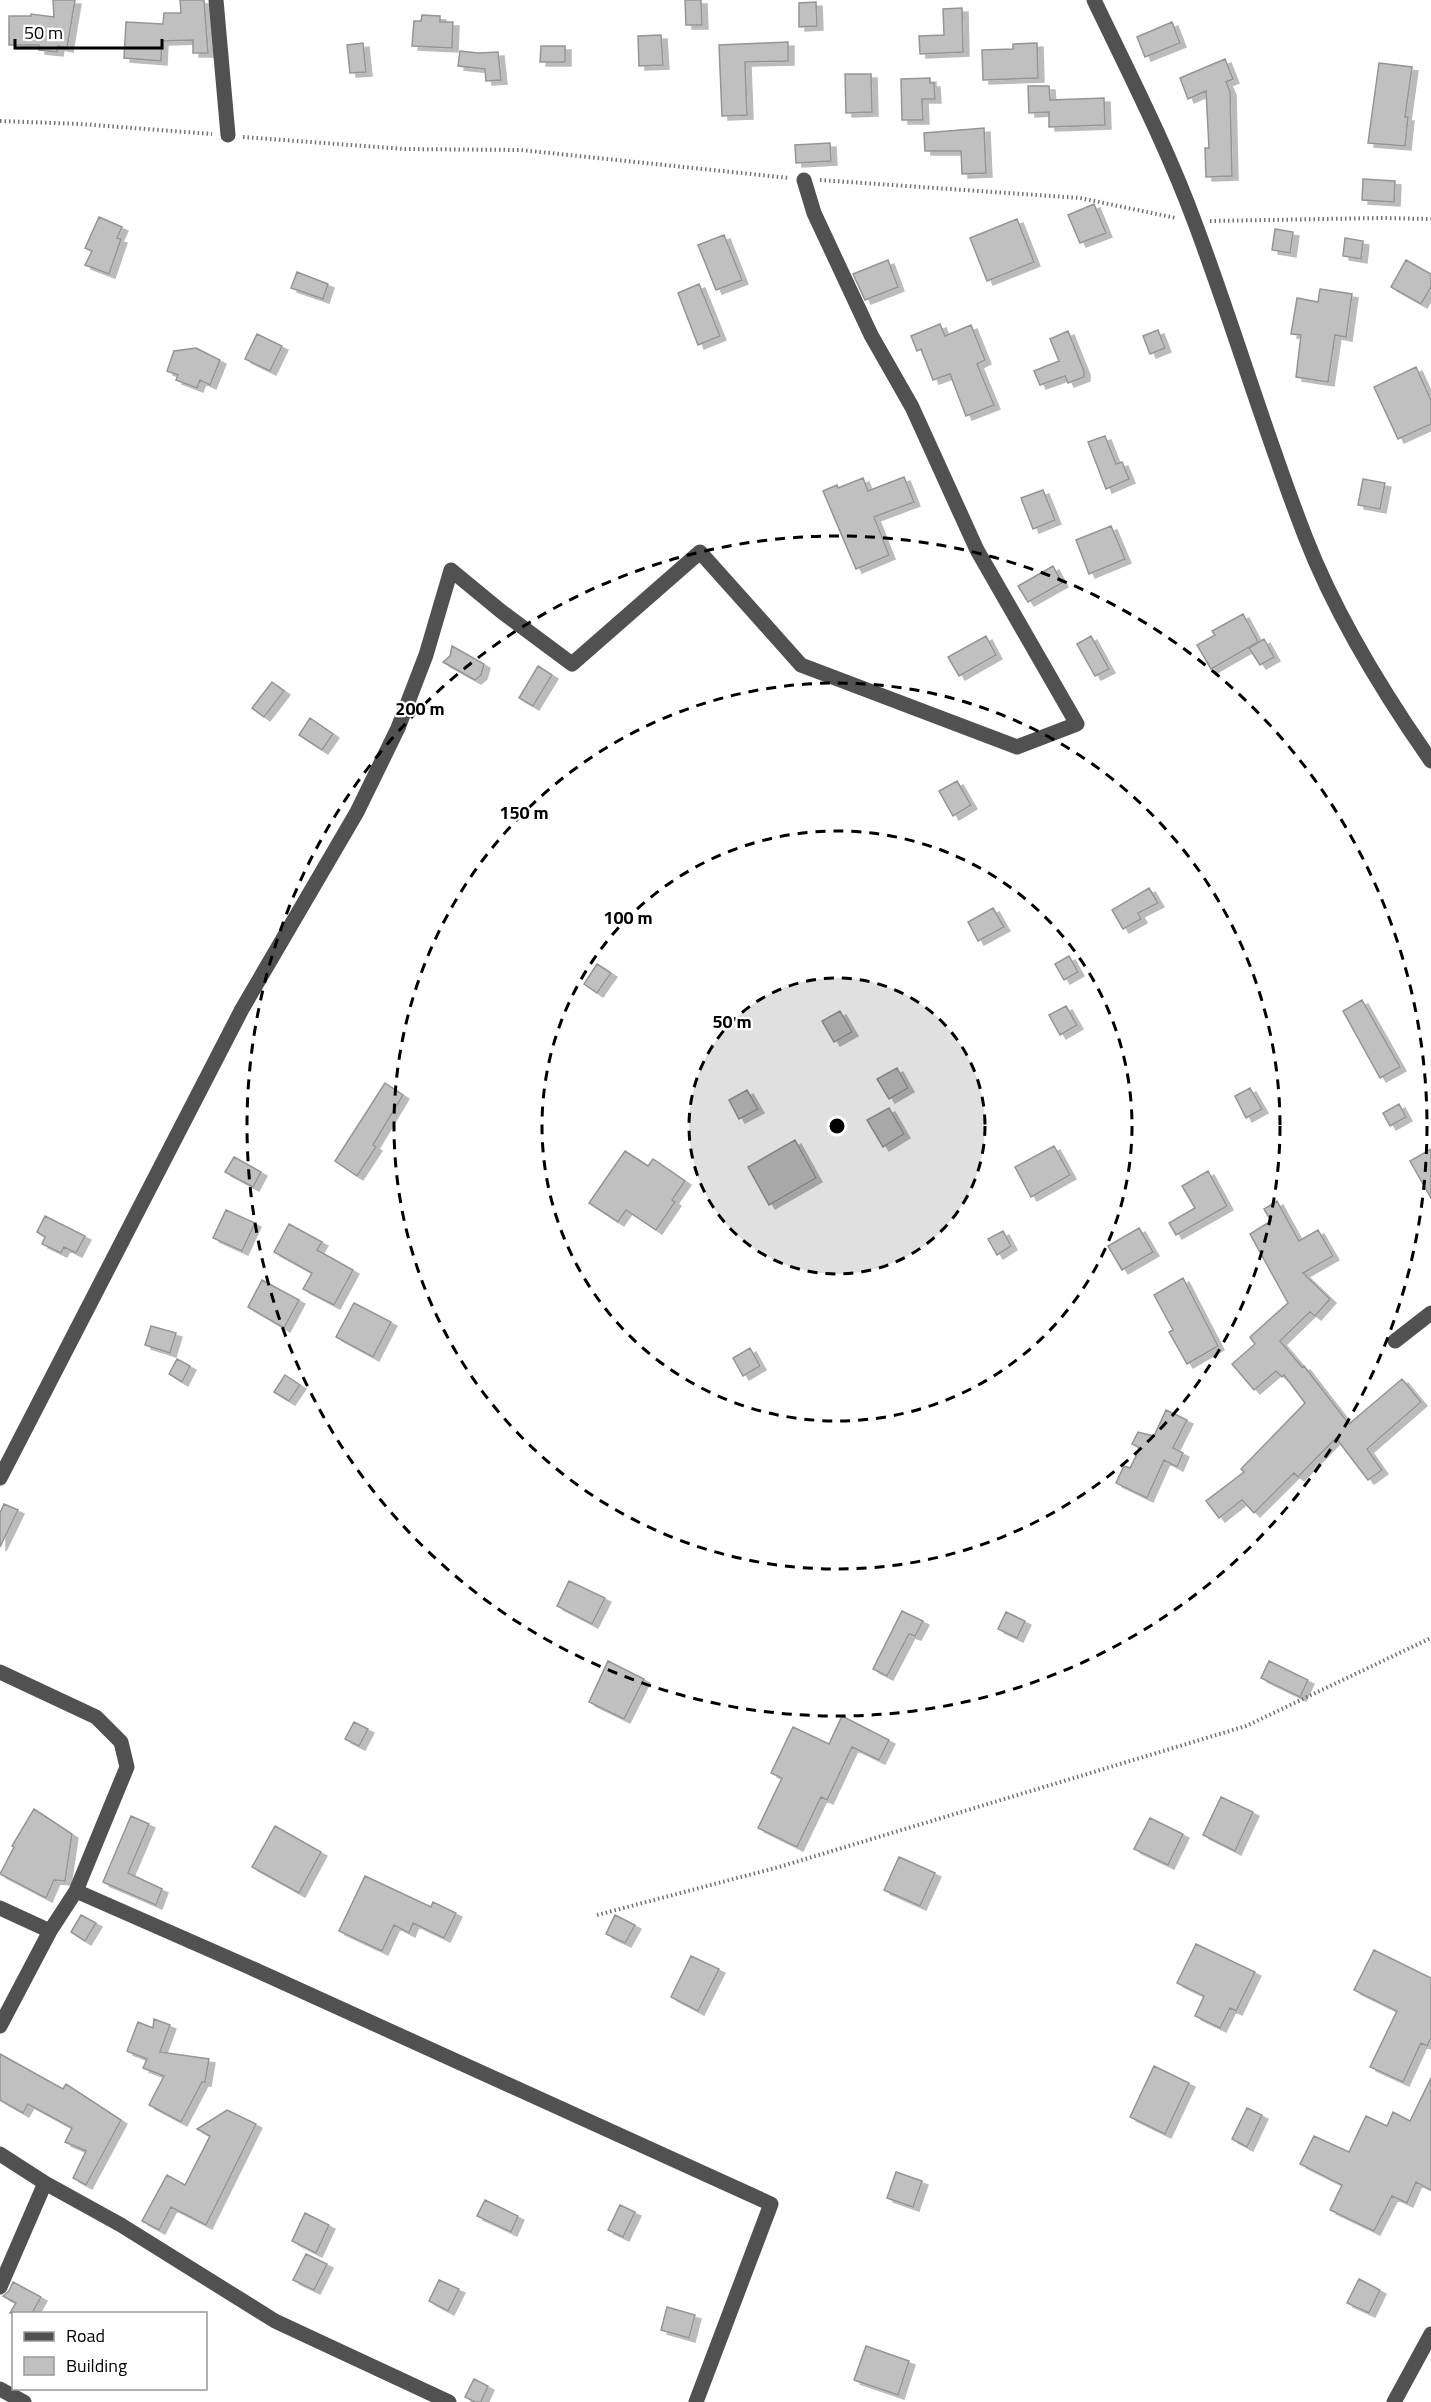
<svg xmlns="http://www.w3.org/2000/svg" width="1431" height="2402" viewBox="0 0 1431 2402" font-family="'Titillium Web',sans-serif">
  <defs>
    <filter id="shadow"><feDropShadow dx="6" dy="4" stdDeviation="0" flood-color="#0004"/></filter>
  </defs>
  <rect width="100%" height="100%" fill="#fff"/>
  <path fill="#c0c0c0" stroke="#959595" stroke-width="1.5" filter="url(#shadow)" d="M53,0H75L67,48L58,46L57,52L39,50V45H9V16H31V14L54,17Z
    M180,0H204L208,53H193V40L162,41L161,61L124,58L126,22L163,24L164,13H181Z
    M685,0H701L702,25H686Z
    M816,2L817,26L799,27V3Z
    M962,8L963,52L920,54L919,36L944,35L943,9Z
    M422,15L440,16V22H453L452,48L412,46L414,21H421Z
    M1172,22L1180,43L1145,57L1137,37Z
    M661,35L663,65L639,66L638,36Z
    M788,42V61L745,62L747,115L722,116L719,45Z
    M363,43L366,72L350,73L347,45Z
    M1037,43L1038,78L983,80L982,50L1013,49V44Z
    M541,46H565V62H540Z
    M460,51L478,53L498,52L501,80L486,81L485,69L458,66Z
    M1225,59L1233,79L1226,82L1230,91L1232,176L1206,177L1205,148H1209L1206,91L1188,99L1180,78Z
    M1379,63L1412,67L1405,117H1408L1405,146L1368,143Z
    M845,74H871L872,112L846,113Z
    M930,78V83H934L935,99H922L923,120H902L901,79Z
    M1028,86H1049L1050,100L1104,98L1105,125L1049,127V112L1029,113Z
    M984,128L986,173L962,174L961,151H925L924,133Z
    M830,143L831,161L796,163L795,145Z
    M1363,179L1395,181L1394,202L1362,200Z
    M1094,204L1106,233L1080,243L1068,215Z
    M99,217L122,227L117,238L121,239L109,274L85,265L92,251L85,248Z
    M1017,219L1034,262L987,281L970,238Z
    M1275,229L1293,232L1290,253L1272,250Z
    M724,235L742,280L716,290L698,245Z
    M1345,238L1363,241L1361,259L1343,256Z
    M888,260L898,287L865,300L853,274Z
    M1406,260L1431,274V287L1421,304L1391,287Z
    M297,272L328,284L323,299L291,288Z
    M699,284L720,336L698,345L678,293Z
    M1320,289L1352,294L1346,337L1335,335L1328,382L1296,377L1301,335L1291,334L1297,298L1318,302Z
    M940,324L945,336L971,325L985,360L977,364L994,405L966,416L950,374L933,380L921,349L917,351L911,336Z
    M1158,330L1165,348L1150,354L1143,336Z
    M1068,331L1084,371V377L1068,383L1065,376L1040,385L1034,371L1059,361L1050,339Z
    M257,334L282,346L270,371L245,359Z
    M196,348L220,360L210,385L200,380L197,388L176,380L178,375L167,371L174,351Z
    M1416,367L1431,400V424L1398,439L1374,387Z
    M1105,436L1116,464L1122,462L1129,479L1106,489L1088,442Z
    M904,477L914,502L874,517L889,555L856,569L823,491L837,485L838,488L863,478L868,491Z
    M1363,479L1385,483L1380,509L1358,505Z
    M1043,490L1055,520L1033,529L1021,498Z
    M1111,526L1125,559L1089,574L1076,540Z
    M1053,566L1062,583L1028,602L1018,586Z
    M1243,614L1258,642L1211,669L1197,645L1215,635L1212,631Z
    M986,636L996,655L959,676L948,657Z
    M1091,636L1109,669L1095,676L1077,644Z
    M1264,639L1274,657L1260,665L1249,648Z
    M452,646L484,664L481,675L475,680L443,662L450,656Z
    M538,666L552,675L533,706L519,698Z
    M272,682L284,691L264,717L252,708Z
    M310,718L333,734L322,750L299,735Z
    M957,781L971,805L953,816L939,791Z
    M1149,888L1158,903L1138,913L1141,919L1123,929L1112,910Z
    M993,908L1004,927L978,941L968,922Z
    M1069,956L1078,972L1064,980L1055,964Z
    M597,964L611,973L597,993L584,984Z
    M1362,1000L1400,1067L1380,1078L1343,1011Z
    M1066,1006L1077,1025L1060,1035L1049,1015Z
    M840,1011L852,1032L834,1042L822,1021Z
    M897,1068L908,1088L889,1099L877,1079Z
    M385,1083L403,1095L373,1145L376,1147L357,1176L335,1161Z
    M1250,1088L1262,1109L1246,1118L1235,1096Z
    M747,1090L758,1109L739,1119L729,1100Z
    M1399,1104L1406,1117L1390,1126L1383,1113Z
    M889,1108L904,1134L883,1147L867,1120Z
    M795,1140L816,1178L769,1205L748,1167Z
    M1054,1146L1070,1175L1031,1197L1015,1167Z
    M1431,1149V1198L1410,1161Z
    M625,1151L648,1166L653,1159L685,1181L672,1200L675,1202L656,1230L626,1210L618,1222L589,1203Z
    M234,1157L261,1172L253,1187L225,1172Z
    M1208,1171L1227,1206L1176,1235L1169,1223L1195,1208L1182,1186Z
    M1277,1201L1299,1241L1318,1230L1333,1256L1303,1273L1330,1299L1315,1316L1310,1312L1280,1341L1302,1367L1304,1366L1349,1424L1402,1379L1421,1402L1367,1449L1382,1470L1368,1480L1336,1438L1298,1477L1294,1473L1254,1513L1242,1500L1219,1518L1206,1501L1244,1472L1241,1469L1305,1403L1284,1375L1282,1377L1276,1371L1254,1390L1232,1364L1255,1344L1250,1337L1288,1303L1250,1234L1271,1221L1264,1209Z
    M226,1210L255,1223L242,1251L213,1238Z
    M45,1216L85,1236L76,1253L64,1247L61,1253L42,1244L45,1237L37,1232Z
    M289,1224L322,1242L317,1250L353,1270L334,1305L303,1289L312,1273L274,1252Z
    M1139,1228L1153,1252L1122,1270L1108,1246Z
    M1003,1231L1011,1246L997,1255L988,1239Z
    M1183,1278L1218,1346L1187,1364L1169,1332L1173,1330L1154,1295Z
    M262,1280L299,1300L284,1328L248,1307Z
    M354,1303L391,1322L373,1357L336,1337Z
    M151,1326L176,1333L170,1353L145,1345Z
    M750,1348L760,1366L743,1376L733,1358Z
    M177,1359L190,1366L182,1382L169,1374Z
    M285,1375L300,1385L289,1401L274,1392Z
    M1166,1410L1187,1420L1173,1448L1183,1453L1177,1467L1164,1460L1147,1498L1116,1483L1124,1466L1130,1468L1140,1448L1132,1444L1138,1432L1154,1436Z
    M4,1504L18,1510L0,1547V1513Z
    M569,1581L605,1598L592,1624L557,1606Z
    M902,1611L923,1621L915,1636L909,1634L887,1676L873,1669Z
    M1006,1612L1025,1621L1017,1638L998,1629Z
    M608,1661L644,1679L624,1719L589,1702Z
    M1269,1661L1308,1680L1300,1697L1261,1678Z
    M842,1716L889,1740L879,1760L852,1747L827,1800L821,1797L797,1847L758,1828L782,1778L771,1773L793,1727L829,1744Z
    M354,1722L368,1729L359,1746L345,1739Z
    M1221,1797L1253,1812L1235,1851L1203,1835Z
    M34,1809L72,1834L65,1881L54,1880L46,1898L0,1874L14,1847L12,1846Z
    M131,1816L149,1824L128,1873L162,1889L156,1905L103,1882Z
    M1150,1818L1183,1834L1168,1865L1134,1849Z
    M275,1826L321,1852L299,1893L252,1867Z
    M899,1857L935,1873L920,1906L884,1890Z
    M365,1876L431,1907L433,1902L456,1913L444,1938L413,1923L409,1933L394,1925L382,1951L339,1931Z
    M81,1915L96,1923L85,1941L71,1932Z
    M615,1915L635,1925L625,1943L606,1934Z
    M1196,1944L1255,1972L1236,2011L1230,2008L1220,2028L1195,2016L1204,1996L1177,1983Z
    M1374,1950L1431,1978V2038L1427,2046L1421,2043L1403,2082L1370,2067L1397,2011L1354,1990Z
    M691,1956L719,1969L698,2011L671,1997Z
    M154,2019L170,2025L160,2052L209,2059L205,2082H202L181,2122L149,2105L164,2076L143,2068L147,2059L127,2051L138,2022L153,2028Z
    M0,2054L63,2089L66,2084L121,2120L86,2185L73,2178L86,2151L65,2142L72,2128L28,2104L23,2113L0,2100Z
    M1154,2066L1189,2083L1165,2134L1130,2117Z
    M1431,2078V2190L1416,2182L1407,2203L1392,2196L1374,2231L1330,2210L1342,2185L1300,2164L1314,2136L1349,2152L1366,2116L1387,2126L1393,2112L1410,2121Z
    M1247,2108L1262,2115L1247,2147L1232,2139Z
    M227,2110L256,2124L206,2225L171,2207L159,2230L142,2221L167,2175L185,2185L210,2136L197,2129Z
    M896,2172L922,2181L913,2207L887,2198Z
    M485,2200L518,2216L511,2232L477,2216Z
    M620,2205L635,2212L623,2237L608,2230Z
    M305,2213L329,2225L316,2253L292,2241Z
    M306,2254L327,2264L314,2290L293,2280Z
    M1359,2279L1380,2290L1369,2313L1347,2303Z
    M439,2280L459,2289L448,2311L429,2301Z
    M13,2282L41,2297L32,2313H10L16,2303L3,2296L9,2291Z
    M667,2307L695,2315L689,2338L661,2330Z
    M866,2346L909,2361L898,2395L854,2380Z
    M474,2379L488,2386L481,2402H475L465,2397Z"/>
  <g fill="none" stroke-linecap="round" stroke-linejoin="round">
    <path stroke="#737373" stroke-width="4" stroke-dasharray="1.5 3" stroke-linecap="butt" d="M0,121L80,124L212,134
      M243,137L405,149L521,150L789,178
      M820,180L1080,198L1176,218
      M1210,221L1381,218L1431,219
      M597,1915L779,1867L1246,1726L1431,1638"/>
    <path stroke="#515151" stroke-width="15" d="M216,0L228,135
      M1094,0C1129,73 1167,147 1195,223C1234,327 1265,433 1305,536C1336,616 1382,691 1431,761
      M1395,1341L1431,1313
      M0,1478L242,1009L357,812L398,728L426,655L451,570L502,612L572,664L700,552L801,665L1017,747L1077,724L977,550L912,407L871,335L814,213L804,180
      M0,1672L96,1717L121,1742L127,1767L76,1891L249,1967L771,2204L696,2402
      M0,1908L50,1931
      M0,2026L50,1931L76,1891
      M0,2154L45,2183L121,2225L275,2321L449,2402
      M0,2287L45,2183
      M0,2389L24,2402
      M1394,2402L1431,2334"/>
  </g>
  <circle cx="837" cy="1126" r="148" fill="#000" fill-opacity=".12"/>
  <g fill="none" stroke="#000" stroke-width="3" stroke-dasharray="10 8">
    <circle cx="837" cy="1126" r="148"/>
    <circle cx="837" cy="1126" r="295"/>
    <circle cx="837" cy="1126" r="443"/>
    <circle cx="837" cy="1126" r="590"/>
  </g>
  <circle cx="837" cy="1126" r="9" fill="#000" stroke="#fff" stroke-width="3"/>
  <g font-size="18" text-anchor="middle" font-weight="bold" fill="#000" stroke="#fff" stroke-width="4.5" stroke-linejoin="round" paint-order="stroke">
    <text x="420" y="715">200 m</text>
    <text x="524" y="819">150 m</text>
    <text x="628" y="924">100 m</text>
    <text x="732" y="1028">50 m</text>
  </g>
  <rect x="12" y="2312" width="195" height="78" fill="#ffffff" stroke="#999999" stroke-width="1.5"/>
  <rect x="24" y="2332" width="30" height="9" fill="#515151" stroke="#999999" stroke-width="1.5"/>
  <text x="66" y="2342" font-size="18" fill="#000000">Road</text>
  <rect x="24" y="2357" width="30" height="18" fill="#c0c0c0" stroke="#999999" stroke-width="1.5"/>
  <text x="66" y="2372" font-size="18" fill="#000000">Building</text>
  <path d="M15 39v9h147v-9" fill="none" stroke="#000000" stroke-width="3"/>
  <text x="24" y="39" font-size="18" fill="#000000" stroke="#ffffff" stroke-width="4.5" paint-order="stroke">50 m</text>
</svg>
